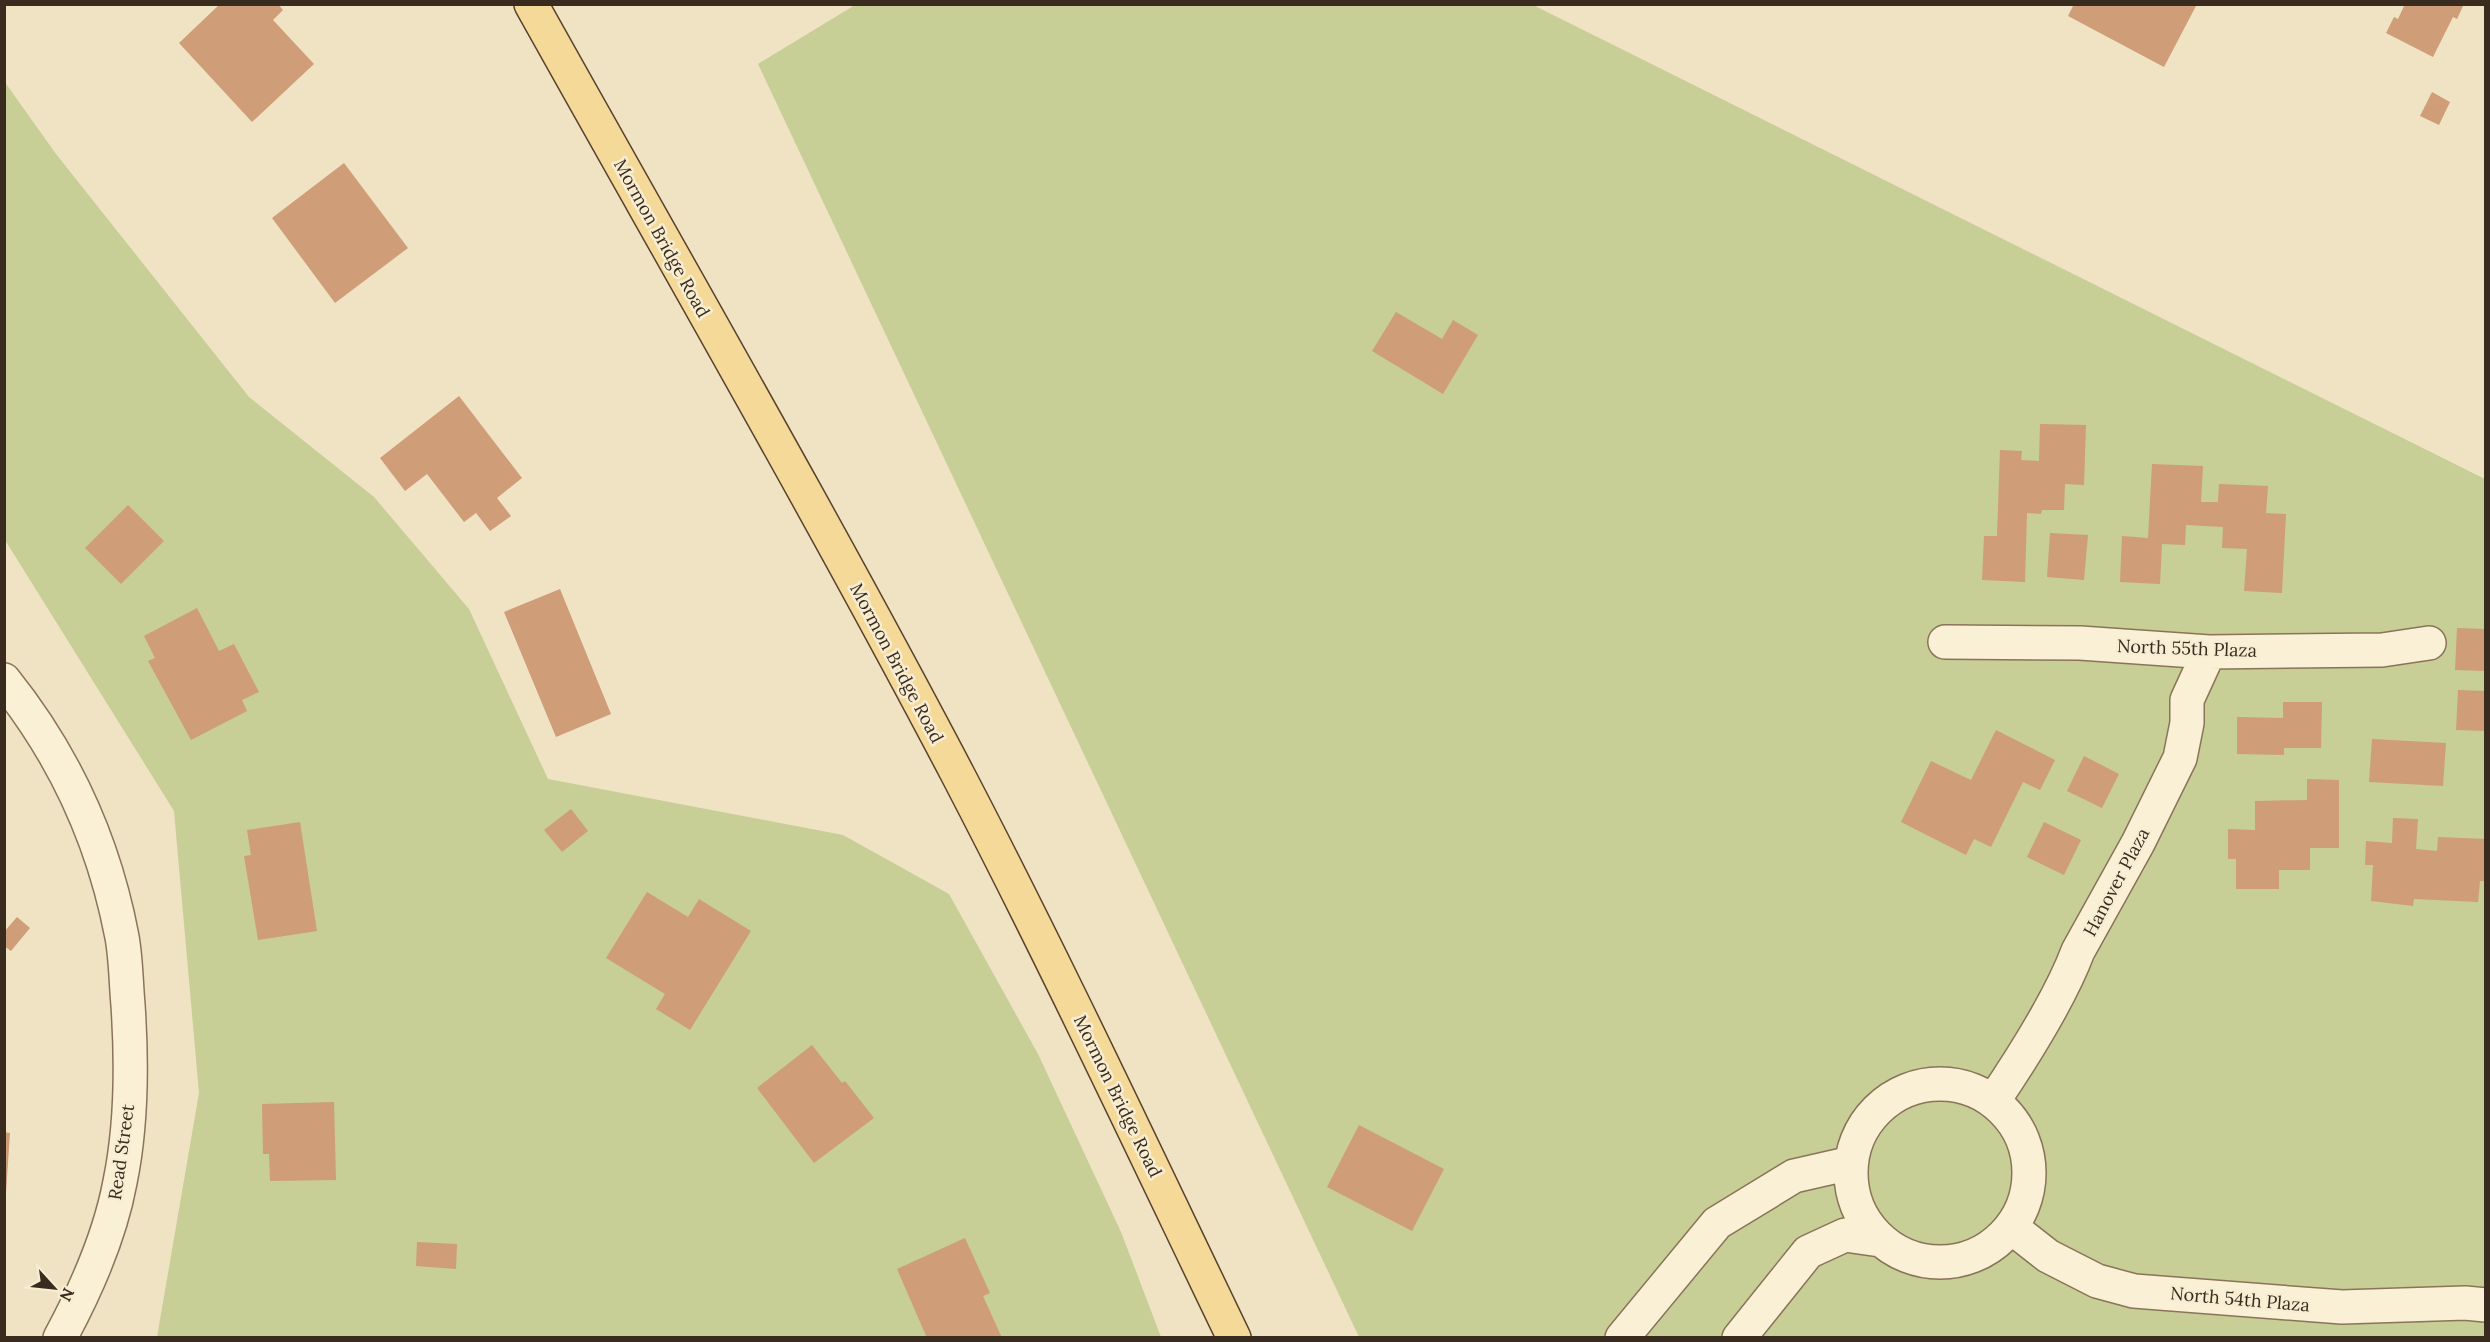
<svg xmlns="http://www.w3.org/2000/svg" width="2490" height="1342" viewBox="0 0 2490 1342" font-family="Lora,serif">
  <rect width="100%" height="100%" fill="#efe3c3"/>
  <path fill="#c7ce96" d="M855,5H1533L2485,479V1337H1359L758,64Z
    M4,81L56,154L249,397L374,497L469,609L548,779L843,835L949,894L1038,1054L1121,1232L1161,1337H157L199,1093L174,811L5,540Z"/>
  <path fill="#cf9d77" d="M220,4H278L283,10L273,20L314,64L252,122L179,43Z
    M2074,4H2197L2164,67L2068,16Z
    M2405,4H2464L2457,19L2453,17L2433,57L2386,33L2394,17L2398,19Z
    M2432,92L2450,102L2439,125L2420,116Z
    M344,163L408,248L335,303L272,218Z
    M1396,312L1442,339L1453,320L1478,335L1443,394L1372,351Z
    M459,396L522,478L497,498L511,516L490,531L476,513L464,522L427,474L405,491L380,458Z
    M2040,424L2086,425L2084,485L2065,484L2064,510H2042L2041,514L2027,513L2025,582L1982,580L1984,536H1997L2000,450L2022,451L2021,460L2039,461Z
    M2152,464L2203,466L2201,502H2218L2219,484L2268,486L2266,513L2286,514L2282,593L2244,591L2247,549L2222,548L2223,527L2186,525L2185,545L2162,544L2160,584L2120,582L2122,536L2148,538Z
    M128,505L164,541L121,584L85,548Z
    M2050,533L2088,535L2084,580L2047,577Z
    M560,589L611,714L556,737L504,612Z
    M197,608L219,651L234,644L259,692L242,700L247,711L191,740L148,661L155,658L144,636Z
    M2457,628L2486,629V671L2455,670Z
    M2458,690L2486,691V731L2456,730Z
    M2283,702H2322L2321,748H2284V755L2237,754V717L2283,718Z
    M1996,730L2055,760L2040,790L2023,782L1991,847L1974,839L1966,855L1901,822L1931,761L1971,780Z
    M2372,739L2446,743L2443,786L2369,782Z
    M2084,756L2119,774L2102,808L2067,791Z
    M2307,779L2339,780V848H2310V870H2279V889H2236V859H2228V829L2255,830V801L2307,800Z
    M571,809L588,831L562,852L544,830Z
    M2393,818L2418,819L2416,849L2437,851L2438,837L2486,839V881H2480L2478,902L2414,899L2413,906L2371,901L2373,865H2365L2366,841L2392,843Z
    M300,822L317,931L258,940L244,856L251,855L247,830Z
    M2044,822L2081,840L2064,875L2027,857Z
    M647,892L688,917L699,899L751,931L690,1030L656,1009L665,994L606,958Z
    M17,917L30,928L11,951L4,946V932Z
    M812,1045L842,1083L845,1081L874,1118L814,1163L757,1088Z
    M334,1102L336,1180L270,1181L269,1154H263L262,1104Z
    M1359,1125L1444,1169L1412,1231L1327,1187Z
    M4,1132L10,1133L6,1193H4Z
    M965,1238L990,1293L983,1296L1002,1338H927L897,1269Z
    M417,1242L457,1244L456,1269L416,1266Z"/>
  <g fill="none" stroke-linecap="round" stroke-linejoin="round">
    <defs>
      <path id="minor" d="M1945,642L2080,643L2209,652L2382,650L2429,643
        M4,680C65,756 104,842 122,937C126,959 126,983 128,1005C132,1064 132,1124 120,1182C110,1236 86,1290 60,1338
        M1851 1173a89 89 0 1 1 178 0a89 89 0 1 1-178 0Z
        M1994,1100C2023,1057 2060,999 2078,951L2138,843L2180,758L2187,723V700L2209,652
        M2011,1227L2048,1256L2097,1281L2134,1291L2342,1307L2465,1303L2486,1305
        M1622,1338L1717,1223L1794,1176L1851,1163
        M1739,1338L1808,1252L1845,1235L1880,1240"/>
      <path id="major" d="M531,4C674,260 821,514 957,773C1054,959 1143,1149 1234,1338"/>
    </defs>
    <use href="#minor" stroke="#8a7459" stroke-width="36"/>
    <use href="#major" stroke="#58422d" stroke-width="36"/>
    <use href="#minor" stroke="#faf0d6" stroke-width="33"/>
    <use href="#major" stroke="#f4d999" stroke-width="33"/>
  </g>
  <g text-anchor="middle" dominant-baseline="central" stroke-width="5" stroke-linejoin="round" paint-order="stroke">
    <g font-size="18" fill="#392b1e" stroke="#f6edd2">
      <text transform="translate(662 238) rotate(61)">Mormon Bridge Road</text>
      <text transform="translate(2187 648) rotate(2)">North 55th Plaza</text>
      <text transform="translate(897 663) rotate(62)">Mormon Bridge Road</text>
      <text transform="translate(2116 882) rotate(-62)">Hanover Plaza</text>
      <text transform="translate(1118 1096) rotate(64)">Mormon Bridge Road</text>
      <text transform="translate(121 1152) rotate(-82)">Read Street</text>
      <text transform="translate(2240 1299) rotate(5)">North 54th Plaza</text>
    </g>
  </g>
  <rect width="2490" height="1342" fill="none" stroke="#392b1e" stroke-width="12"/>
  <g transform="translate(54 1288) rotate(117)" stroke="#f6edd2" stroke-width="4.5" paint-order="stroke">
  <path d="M0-4.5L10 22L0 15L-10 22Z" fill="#392b1e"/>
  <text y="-9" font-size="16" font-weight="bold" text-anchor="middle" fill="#392b1e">N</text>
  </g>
</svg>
